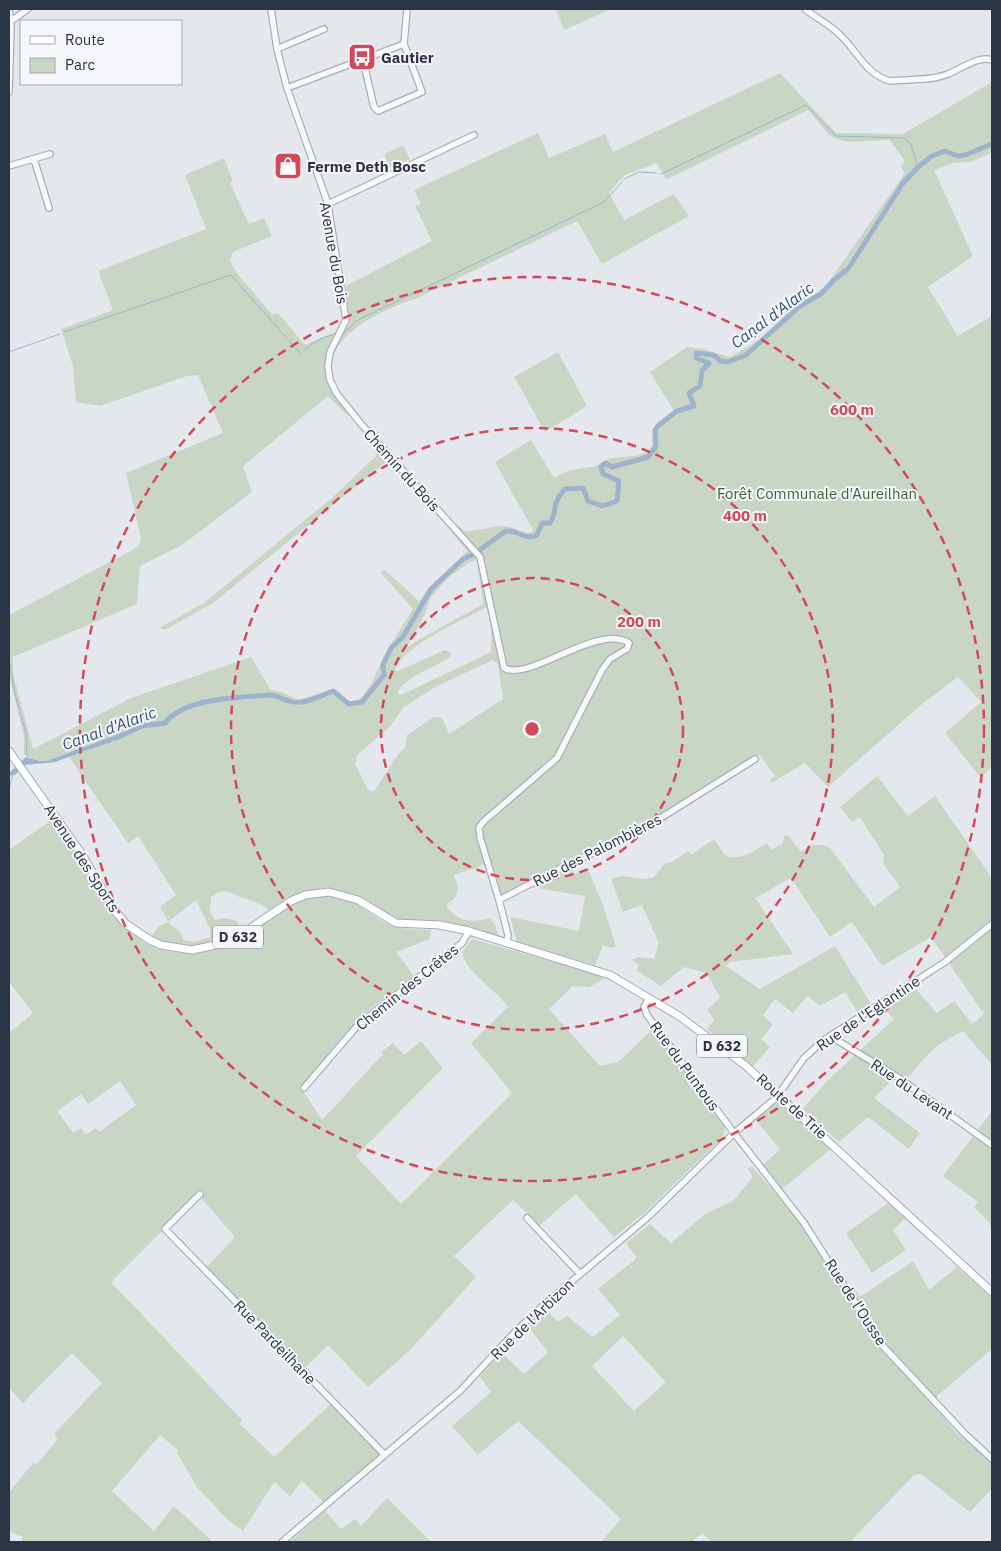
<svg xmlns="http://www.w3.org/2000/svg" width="1001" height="1551" viewBox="0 0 1001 1551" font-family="'IBM Plex Sans',sans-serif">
  <rect width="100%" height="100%" fill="#e4e7ec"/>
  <path fill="#c9d6c5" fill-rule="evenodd" d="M556,9H611L564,30Z
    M780,73L836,133L903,134L992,82V153L970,162L954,163L934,170L973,256L928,287L958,336L992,316V766L981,778L945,733L981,702L958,677L922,704L828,787L805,763L771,783L769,781L775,776L760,755L672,809L567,861L575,874L588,870L603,905L616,947L611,948L603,945L595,965L517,942L510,917L579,931L585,896L519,885L500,895L483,864C476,871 463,869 454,876C460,889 459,897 446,905C456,922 472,923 490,918L495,924L499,937L396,920L355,895L340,890L322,889L296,897L269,910C259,902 251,901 240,897C226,892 226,887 211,897L210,912L215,920L225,918L237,921L242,930C211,943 183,956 152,936L158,927L168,922L160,907L176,895L138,836L128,843L69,757L121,738L119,734L47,761C40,761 29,759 24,754V736L9,675V615L138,547L141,539L126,473L223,433L198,375L187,376L100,406L76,402L73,366L61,329L113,310L98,271L206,229L185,175L224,158L233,181L230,183L249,224L264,218L272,236L233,252L230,260L235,271L270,312L273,315L278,313L305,345L337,331L342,333L350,324L344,287L432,241L415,206L421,204L414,190L538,133L549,158L605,134L613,152ZM808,110L830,136L837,139L847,142L890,140L905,161L901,167L905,173L825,287L786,314L767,335L730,357L703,349L687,347L650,372L674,411C657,421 652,427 652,446C642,460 623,455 609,459C603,461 597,467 591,467C577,469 566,470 554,478L531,440L495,462L533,530L530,533C520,532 513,526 503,526C490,526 477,532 464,531L458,525L452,533L467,551L428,590L419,601L385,570L380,572L413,609L385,654L371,684L362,697L355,702L349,701L334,689L298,700L282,692L271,690L251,657L131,698L33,749L13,673V657L137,604L140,566L182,545L252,492L243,466L328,396L347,415L349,412L332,392C337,382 330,373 332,362C337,330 386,308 415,299L577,221L602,264L689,216L674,194L624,220L609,193L625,175L657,163L666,180ZM477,560L483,604L420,639L405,649L422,621L431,597L448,578L470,562ZM487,607L491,628V652L401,695L397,693C407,675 433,669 450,657L451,653L445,650L398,671L395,669C404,646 464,619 487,607ZM493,660L498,664L503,699L449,734L442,718L434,717L407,735L405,748L398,754L375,790L372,792L368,789L355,764L358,754L389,728L404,707L437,686ZM196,900L210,929V937L194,942L184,940L180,932L168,922Z
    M401,146H403L410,159L389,168L385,154Z
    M558,352L587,406L545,432L514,377Z
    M376,446L387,461L213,603L165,630L159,628L204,603L333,497L376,456L374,449Z
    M877,776L908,816L935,796L992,878V1065L963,1031C933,1046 927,1054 907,1080L897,1075L874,1098L920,1133L909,1149L868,1117L839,1142L803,1109L827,1081L894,1019L883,1007L914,987L937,1013L954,1001L972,1024L984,1014L931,937L882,966L852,922L830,937L791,878L755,898L793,954L730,962L726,966L760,989L835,946L871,1004L858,1013L845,992L820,1006L807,996L793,1013L775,999L763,1015L773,1025L761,1039L770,1047L752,1067L707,1029L714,1020L707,1010L720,998L707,973L684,967L661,986L636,970L639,965L632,960L638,957L654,959L659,943L642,905L623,912L611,879L622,876L644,879L654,877L664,864L672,862L688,851L691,855L714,839L726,856C741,861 754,851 767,843L772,850L783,843L784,836L788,835L801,852C812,845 818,842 830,848L874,907L900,887L883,863L884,855L860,817L852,822L840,807Z
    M53,819C65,837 77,854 89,873C98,887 106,904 117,918C152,961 200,962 245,935C271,920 294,898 326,895C352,894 368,915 390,925C403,930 418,929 431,930L430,939L396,952L414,976L366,1012L301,1088L322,1120L383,1054L381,1052L393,1043L404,1055L421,1041L443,1068L356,1156L401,1204L512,1093L471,1043L508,1007C495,988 468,976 462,952L472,939L605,977L604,979L589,987L573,986L549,1009L600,1066L618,1062L653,1029L660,1035L725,1127L723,1137L643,1214L614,1237L576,1194L540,1225L513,1200L454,1256L476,1277L410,1350L368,1387L328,1345L304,1369L203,1271L235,1237L198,1194L111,1282L242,1420L240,1424L274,1457L334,1401L384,1451L324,1502L302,1481L290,1496L274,1482L243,1531L228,1520L197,1487L177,1453L178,1450L160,1435L112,1491L154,1531L174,1506L213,1542H21L23,1537L9,1532V1489L11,1490L33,1463L37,1464L58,1439L54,1434L102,1383L72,1353L23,1403L9,1388V1033L33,1013L9,982V850ZM120,1081L136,1105L99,1132L96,1128L86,1135L81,1128L73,1133L57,1111L81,1094L88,1104Z
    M782,1103L832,1148L781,1190L763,1165L780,1149L755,1119L775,1104Z
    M992,1111V1229L988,1221L974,1207L978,1202L943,1176Z
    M752,1167L797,1217L810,1227L823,1247L819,1250L845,1292L853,1287L860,1297L913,1261L929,1290L957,1267L992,1298V1349L937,1396C939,1425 972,1445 992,1462V1489L970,1512L921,1474L914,1475L850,1542H712L702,1533L691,1542H601L621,1519L518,1421L478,1455L452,1426L491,1392L480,1377L501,1352L524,1374L548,1352L527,1325L546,1309L558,1322L567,1316L593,1337L620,1315L598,1289L637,1258L626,1243L650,1224L671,1243L705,1214L733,1201L753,1177L747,1168ZM623,1336L666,1382L634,1411L592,1366Z
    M870,1182L933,1240L930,1242L905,1219L893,1230L906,1250L872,1273L846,1233L888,1203L868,1184Z
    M387,1498L430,1541H291L325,1511L341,1529L355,1519L361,1526Z"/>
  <path fill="#9fb4cc" d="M119,734L122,738L55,762L25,765L15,775L9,776V773L26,757L40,761H47Z"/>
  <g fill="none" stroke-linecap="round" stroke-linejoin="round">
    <path stroke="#9fb4cc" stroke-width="1" d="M661,174L806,105L836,136L905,138L911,145L918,167
      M624,179L639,172L656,173
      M64,332L231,275L300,353
      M340,337L358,320L604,202L623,181
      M304,350L320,339L332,335
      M9,352L60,334
      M9,659L15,694L26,733L27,756
      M9,789L13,775"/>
    <path stroke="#9fb4cc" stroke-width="5" d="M116,738L142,726L165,723C185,697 239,698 269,695C277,695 281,699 289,701C303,706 320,696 333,691L349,704L362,702L384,675L383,665L391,648L403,637L431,589L463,559L474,554L506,531C518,530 525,541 537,535L542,523H550C558,512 550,505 565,489L583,488L588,501L602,506L617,501L619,481L603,474L601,467L605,463L612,467L648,457L656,447L655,430L658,426L677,411L694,406L689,393L700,386L702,371L709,363L696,358V353L713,355L721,361L728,362L746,355L800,306L821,294L834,280L848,269L903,183L918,167L932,156L945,151L958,156L965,155L992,144"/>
    <defs>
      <path id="minor" d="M271,9L277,49L287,88L328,204L346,320L330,352L328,366L330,380L337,394L362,425L480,557L504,668C530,682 597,623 629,643L627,649L610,659L602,670L557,758L483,822L479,828L480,837L499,900
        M805,9C816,18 829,24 839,34C857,50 865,74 890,81C908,79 931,81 948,74C961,69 979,55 992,60
        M11,21L28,9
        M277,49L324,29
        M363,60L374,107L378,111L422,92L404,44
        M287,88L404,44L407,9
        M9,92L11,27L9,9
        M34,159L49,208
        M9,166L50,154
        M328,204L474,135
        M507,942L508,935L499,900L563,867L640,831L755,759
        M649,998L644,1007L647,1015L734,1133L804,1223L882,1345L965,1434L992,1459
        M830,1036L899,1078L992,1145
        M304,1088L358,1025L452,951L462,943L469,931
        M200,1194L165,1229L385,1455
        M527,1218L580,1274
        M282,1542L460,1391L514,1333L546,1303L648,1217L734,1133L776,1098L804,1058L824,1040L945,962L992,924"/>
      <path id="major" d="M9,751L81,853L115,911L126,924L150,940L161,945L192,950L220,944L237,937L291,901L305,895L329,892L358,900L396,923L440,925L469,931L610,975L679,1016L746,1066L992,1292"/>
    </defs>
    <use href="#minor" stroke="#a9aeb7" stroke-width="8"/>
    <use href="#major" stroke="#a3abb8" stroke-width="9"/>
    <use href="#minor" stroke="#f7f8fa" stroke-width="5.5"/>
    <use href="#major" stroke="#fff" stroke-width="7"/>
  </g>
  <g fill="none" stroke="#d1495b" stroke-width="2.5" stroke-dasharray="9 6">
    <circle cx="532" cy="729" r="151"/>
    <circle cx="532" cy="729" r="301"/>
    <circle cx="532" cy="729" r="452"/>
  </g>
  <defs>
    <symbol id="bus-square" viewBox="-11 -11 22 22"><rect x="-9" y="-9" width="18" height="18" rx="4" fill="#d1495b" stroke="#f4f6f9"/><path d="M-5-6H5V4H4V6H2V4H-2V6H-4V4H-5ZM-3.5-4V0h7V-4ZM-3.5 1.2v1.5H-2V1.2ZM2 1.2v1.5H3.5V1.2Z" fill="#fff"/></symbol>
    <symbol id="shop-square" viewBox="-11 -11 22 22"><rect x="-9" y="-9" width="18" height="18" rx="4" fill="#d1495b" stroke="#f4f6f9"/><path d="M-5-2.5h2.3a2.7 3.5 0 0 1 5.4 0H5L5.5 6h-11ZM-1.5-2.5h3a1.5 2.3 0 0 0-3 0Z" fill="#fff"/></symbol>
  </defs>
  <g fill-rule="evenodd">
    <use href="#bus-square" x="346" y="41" width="32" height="32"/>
    <use href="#shop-square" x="272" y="150" width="32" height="32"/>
  </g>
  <g text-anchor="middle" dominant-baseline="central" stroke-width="4" stroke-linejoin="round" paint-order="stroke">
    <g fill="#f4f6f9" stroke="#676e7b" stroke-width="1">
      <rect x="213" y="925.5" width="50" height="23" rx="4"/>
      <rect x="697" y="1034.5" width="50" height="23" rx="4"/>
    </g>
    <g font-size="14" font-weight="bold" fill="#2b3445">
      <text x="238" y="937">D 632</text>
      <text x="722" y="1046">D 632</text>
    </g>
    <g font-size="15" font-weight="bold" fill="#2b3445" stroke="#f4f6f9" text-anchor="start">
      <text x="381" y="57">Gautier</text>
      <text x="307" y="166">Ferme Deth Bosc</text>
    </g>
    <g font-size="15" fill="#2b3445" stroke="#f4f6f9">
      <text transform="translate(334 253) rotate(80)">Avenue du Bois</text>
      <text transform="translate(402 470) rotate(48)">Chemin du Bois</text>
      <text transform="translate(597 850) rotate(-27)">Rue des Palombières</text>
      <text transform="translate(82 858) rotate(57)">Avenue des Sports</text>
      <text transform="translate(407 987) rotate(-39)">Chemin des Crêtes</text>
      <text transform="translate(868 1013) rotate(-34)">Rue de l'Eglantine</text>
      <text transform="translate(685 1066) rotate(54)">Rue du Puntous</text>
      <text transform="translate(912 1089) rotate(34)">Rue du Levant</text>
      <text transform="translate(792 1106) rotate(42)">Route de Trie</text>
      <text transform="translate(856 1302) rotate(57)">Rue de l'Ousse</text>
      <text transform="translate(532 1319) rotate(-44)">Rue de l'Arbizon</text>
      <text transform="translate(275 1342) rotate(46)">Rue Pardeilhane</text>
    </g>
    <g font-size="15" fill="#3f6138" stroke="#f4f6f9">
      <text x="817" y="493">Forêt Communale d'Aureilhan</text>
    </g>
    <g font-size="16" font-style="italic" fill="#34527a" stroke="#f4f6f9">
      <text transform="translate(772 315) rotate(-37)">Canal d'Alaric</text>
      <text transform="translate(109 728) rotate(-20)">Canal d'Alaric</text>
    </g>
  </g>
  <circle cx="532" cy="729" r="8" fill="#d1495b" stroke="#f4f6f9" stroke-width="2.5"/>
  <g font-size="15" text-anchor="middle" font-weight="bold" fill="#d1495b" stroke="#f4f6f9" stroke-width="4" stroke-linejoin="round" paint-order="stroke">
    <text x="852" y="415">600 m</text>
    <text x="745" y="521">400 m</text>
    <text x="639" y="627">200 m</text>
  </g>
  <rect width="1001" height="1551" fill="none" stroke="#2b3445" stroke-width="20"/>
  <rect x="20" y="20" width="162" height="65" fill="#f4f6f9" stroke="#a4a8b1"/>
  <rect x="30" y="36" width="25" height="8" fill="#ffffff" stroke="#a4a8b1"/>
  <text x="65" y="45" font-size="15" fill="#2b3445">Route</text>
  <rect x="30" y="58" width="25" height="15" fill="#c9d6c5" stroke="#a4a8b1"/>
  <text x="65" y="70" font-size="15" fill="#2b3445">Parc</text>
</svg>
